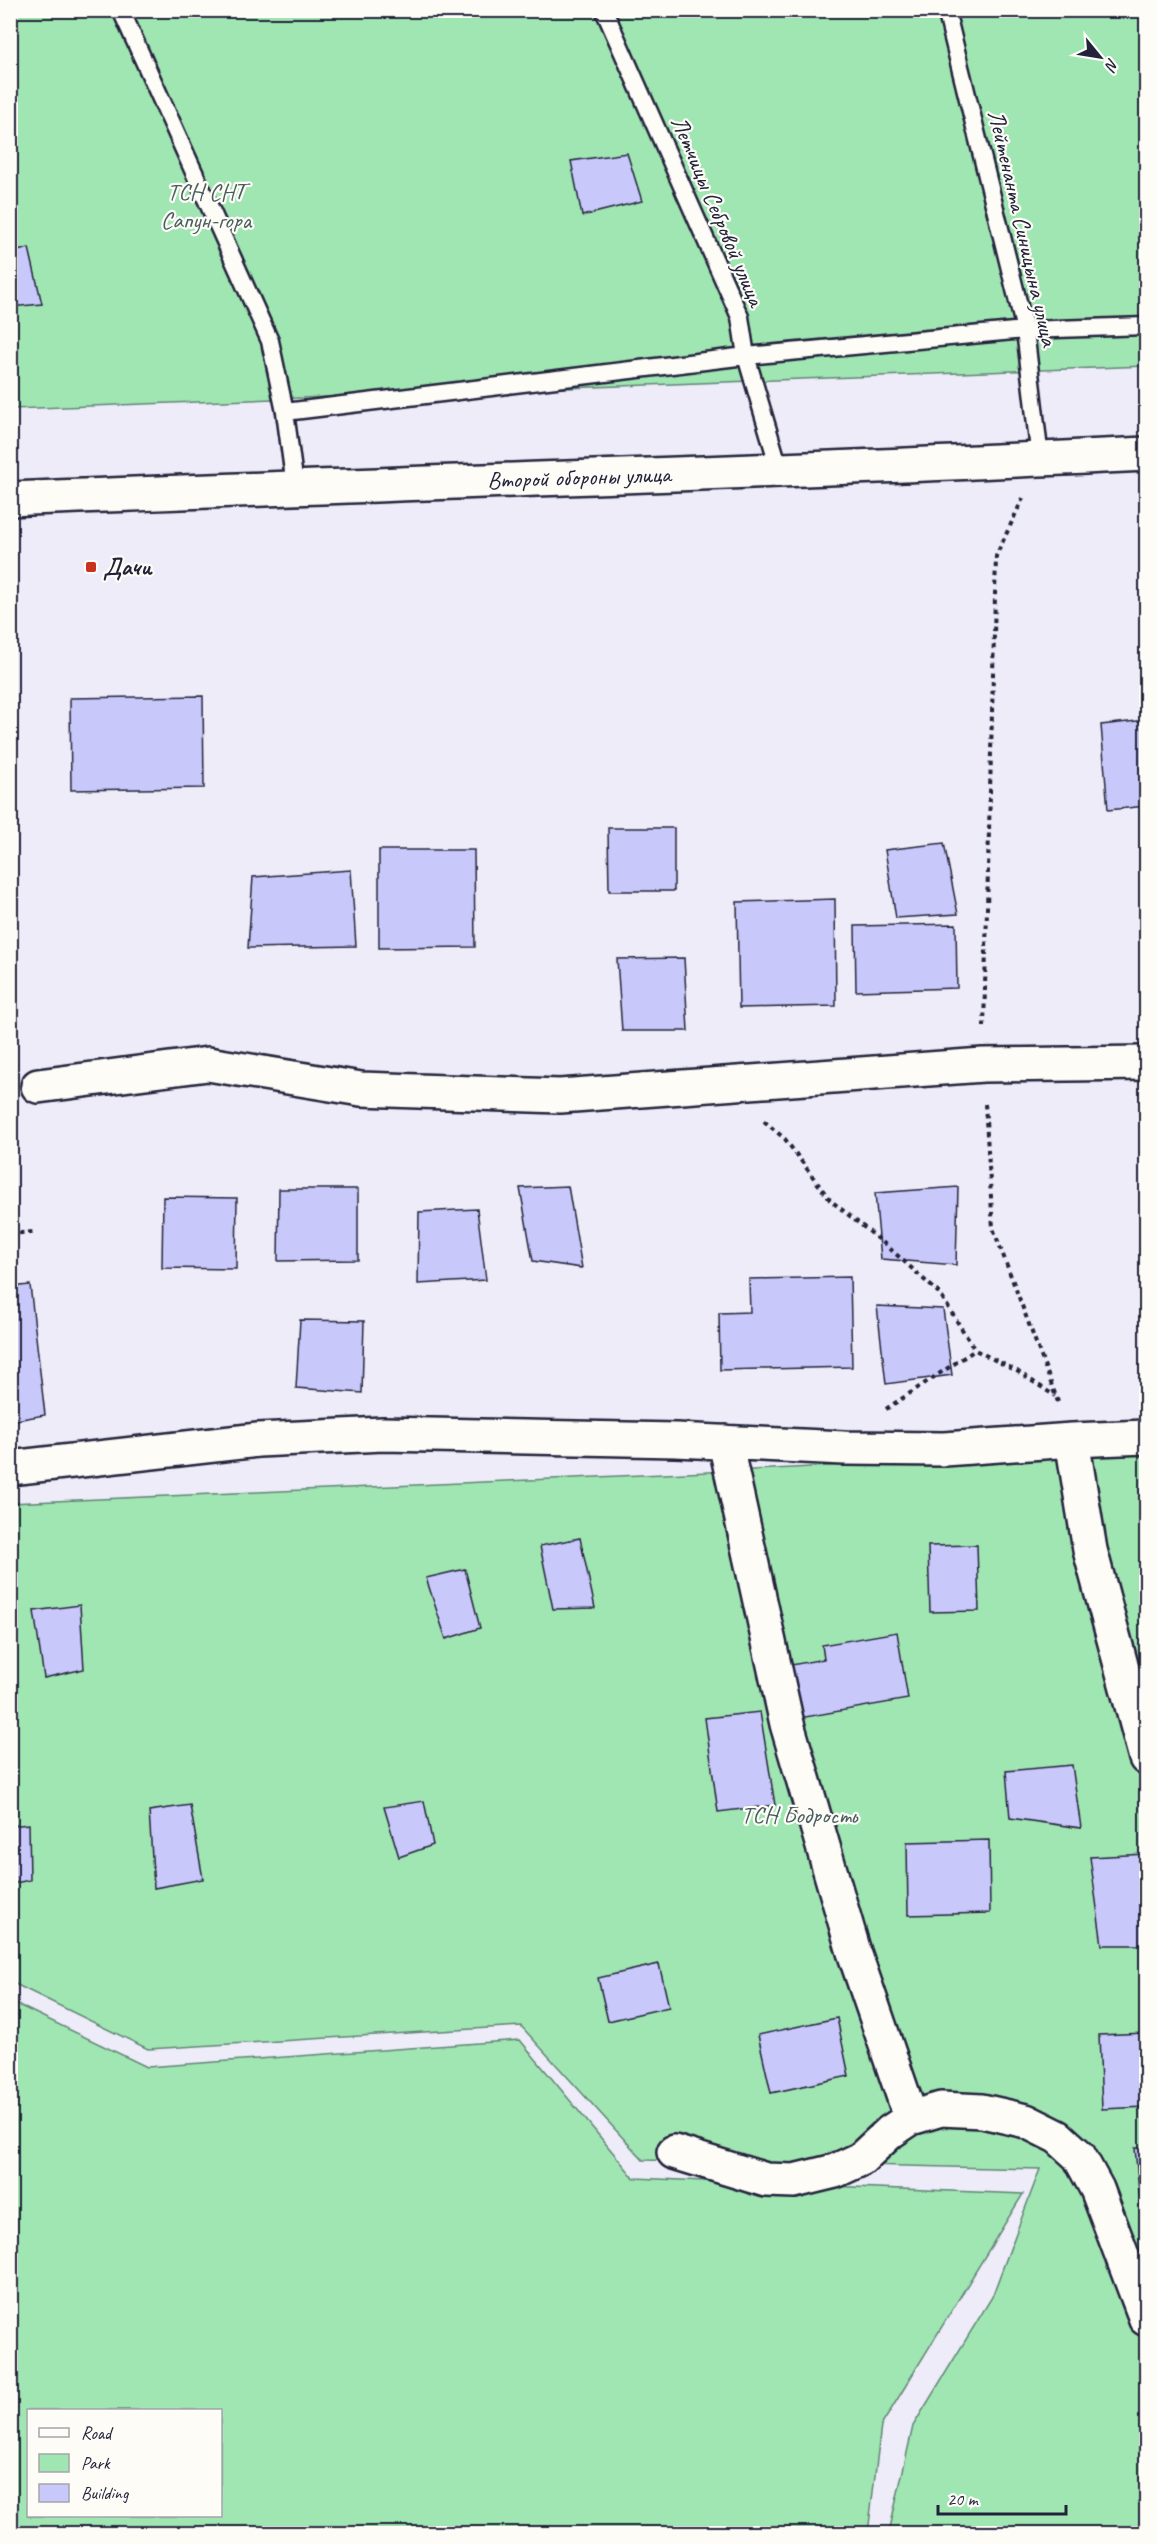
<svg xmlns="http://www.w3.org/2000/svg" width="1157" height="2544" viewBox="0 0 1157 2544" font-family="Caveat,sans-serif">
  <rect width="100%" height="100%" fill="#edecf8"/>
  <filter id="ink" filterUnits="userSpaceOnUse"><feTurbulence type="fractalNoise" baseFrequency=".0167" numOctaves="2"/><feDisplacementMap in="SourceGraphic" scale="12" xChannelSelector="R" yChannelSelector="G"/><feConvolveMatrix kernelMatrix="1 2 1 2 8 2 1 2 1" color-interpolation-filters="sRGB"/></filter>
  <g filter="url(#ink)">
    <path fill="#a0e6b2" stroke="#618476" stroke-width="1.5" fill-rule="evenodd" d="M10,11H1146V366L11,409Z
      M1146,1449V2533L905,2534L890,2528L913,2426L992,2297L1040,2169L643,2160L521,2026L148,2049L11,1982L10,1503L754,1470Z
      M10,2001L147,2067L520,2040L634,2178L1023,2194L881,2426L868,2533H11ZM28,2410H220V2516H28Z"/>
    <path fill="#c8c8fb" stroke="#22223b" stroke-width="1.5" d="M627,153L642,201L582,216L571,161Z
      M29,248L42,304L10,307V253Z
      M203,696L204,788L71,790L70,698Z
      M1146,720V806L1108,810L1101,725Z
      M608,828H674V891H609Z
      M944,843L958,914L896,918L885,850Z
      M379,850H474L475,947L379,948Z
      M351,870L356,946L248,948L253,877Z
      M835,899L836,1006L739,1008L737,902Z
      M956,924L957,988L856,991L855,926Z
      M684,958L688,1031H622L617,959Z
      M568,1186L582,1268L533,1261L520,1188Z
      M958,1187L956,1265L881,1259L875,1193Z
      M279,1189H358V1260L278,1261Z
      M163,1197L237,1198L236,1269L162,1268Z
      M477,1209L486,1280L418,1284L419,1212Z
      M850,1277L852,1367L720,1370L719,1313L750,1312L749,1279Z
      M30,1285L45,1415L10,1421V1287Z
      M877,1306L943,1309L952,1375L886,1384Z
      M300,1320L364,1321L362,1393L296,1388Z
      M580,1538L595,1608L553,1609L540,1546Z
      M977,1545L979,1611L930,1612L928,1546Z
      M465,1569L480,1628L446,1639L426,1578Z
      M80,1605L84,1669L44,1678L34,1611Z
      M897,1632L908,1699L800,1718L791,1665L824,1659L822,1645Z
      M760,1712L775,1805L718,1812L705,1718Z
      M1072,1765L1081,1828L1010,1818L1006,1771Z
      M424,1801L433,1845L399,1857L384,1807Z
      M190,1805L203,1879L154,1888L149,1811Z
      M29,1824L30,1880L10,1884V1826Z
      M989,1840L990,1913L908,1915L907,1842Z
      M1146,1854V1945H1102L1090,1857Z
      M659,1964L669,2007L608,2021L598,1978Z
      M837,2018L849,2076L771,2093L758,2035Z
      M1146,2033V2107L1102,2109L1099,2035Z
      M1135,2148H1146V2223L1142,2222Z"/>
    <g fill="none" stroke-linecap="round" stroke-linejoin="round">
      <defs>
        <path id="service" d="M121,10L270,341L285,412L295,486
          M604,10L740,317L746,356L780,471
          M946,10L1025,330L1040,459
          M285,412L746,356L1025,330L1146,326"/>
        <path id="minor" d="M38,1086L208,1064L361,1089L560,1096L983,1065L1146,1063
          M1072,1440L1090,1550L1146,1758
          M725,1442L787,1724L854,1952L911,2118
          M10,1468L258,1440L383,1434L676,1440L844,1448L944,1449L1072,1440L1146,1437
          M674,2152L766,2180L794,2181L835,2171L861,2159L890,2132L911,2118L941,2109L982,2111L1026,2121L1058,2137L1079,2156L1097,2189L1146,2319"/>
        <path id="primary" d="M10,499C389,483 768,473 1146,454"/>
      </defs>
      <use href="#service" stroke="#22223b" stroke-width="21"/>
      <use href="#minor" stroke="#22223b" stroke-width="38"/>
      <use href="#primary" stroke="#22223b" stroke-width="38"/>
      <path stroke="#22223b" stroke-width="4" stroke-dasharray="4.5 4.5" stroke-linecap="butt" d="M984,1027L996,556L1023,498
        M985,1104L993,1228L1058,1402
        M764,1121L785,1139L830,1200L886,1245L940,1294L975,1350
        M10,1234L33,1232
        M886,1409L975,1350L1017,1371L1055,1396"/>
      <use href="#service" stroke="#fdfcf7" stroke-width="16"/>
      <use href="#minor" stroke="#fdfcf7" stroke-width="33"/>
      <use href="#primary" stroke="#fdfcf7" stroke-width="33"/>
    </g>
  </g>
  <rect fill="#c8321e" stroke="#fdfcf7" stroke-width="2" x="85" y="561" width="12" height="12" rx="3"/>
  <g text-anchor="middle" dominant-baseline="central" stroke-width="4.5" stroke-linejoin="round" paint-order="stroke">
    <g font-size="24" fill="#485d5f" stroke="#fdfcf7">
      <text x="206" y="192">ТСН СНТ<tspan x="206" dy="28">Сапун-гора</tspan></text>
      <text x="799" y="1815">ТСН Бодрость</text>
    </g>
    <g font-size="24" fill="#22223b" stroke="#fdfcf7">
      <text transform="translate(718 211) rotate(67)">Летчицы Себровой улица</text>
      <text transform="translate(1023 228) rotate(77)">Лейтенанта Синицына улица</text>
      <text transform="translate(579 477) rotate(-2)">Второй обороны улица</text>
    </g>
    <g font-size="24" font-weight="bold" fill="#22223b" stroke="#fdfcf7" text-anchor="start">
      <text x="103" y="567">Дачи</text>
    </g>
  </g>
  <rect width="1157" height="2544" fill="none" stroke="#fdfcf7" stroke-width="36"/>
  <rect x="18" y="18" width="1121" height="2508" fill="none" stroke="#22223b" stroke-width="2" filter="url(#ink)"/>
  <rect x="27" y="2409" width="195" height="108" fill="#fdfcf7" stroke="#a5a5ac" stroke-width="1.5"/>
  <rect x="39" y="2428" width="30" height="9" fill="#fdfcf7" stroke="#a5a5ac" stroke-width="1.5"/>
  <text x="81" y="2439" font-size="18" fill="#22223b">Road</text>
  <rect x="39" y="2454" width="30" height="18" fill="#a0e6b2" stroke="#a5a5ac" stroke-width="1.5"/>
  <text x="81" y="2469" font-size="18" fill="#22223b">Park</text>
  <rect x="39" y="2484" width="30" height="18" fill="#c8c8fb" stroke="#a5a5ac" stroke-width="1.5"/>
  <text x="81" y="2499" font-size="18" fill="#22223b">Building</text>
  <g transform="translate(1100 57) rotate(120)" stroke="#fdfcf7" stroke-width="4.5" paint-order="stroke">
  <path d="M0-4.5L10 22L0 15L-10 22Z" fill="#22223b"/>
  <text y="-9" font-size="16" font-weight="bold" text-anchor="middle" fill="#22223b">N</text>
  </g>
  <path d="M938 2505v9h128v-9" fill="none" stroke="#22223b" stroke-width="3"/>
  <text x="947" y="2505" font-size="18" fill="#22223b" stroke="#fdfcf7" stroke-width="4.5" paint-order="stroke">20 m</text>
</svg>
